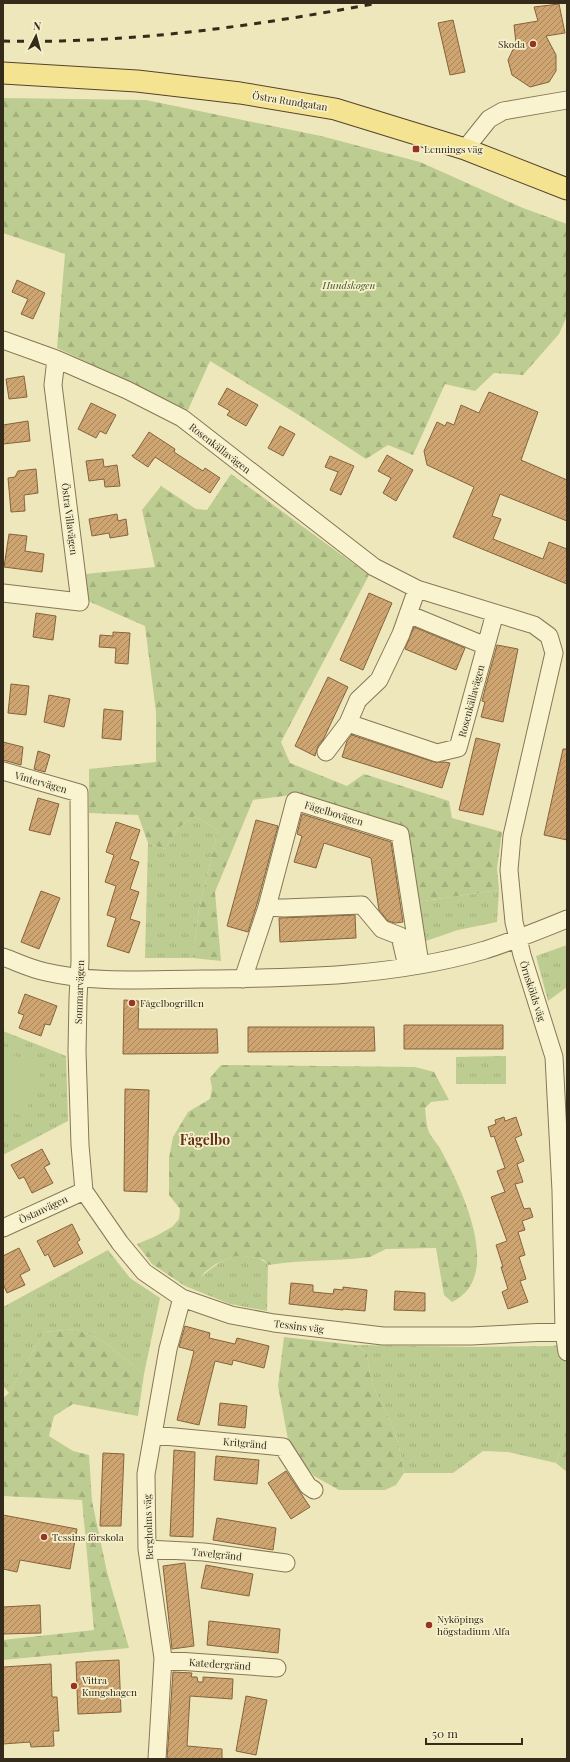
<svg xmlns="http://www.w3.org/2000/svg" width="570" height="1762" viewBox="0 0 570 1762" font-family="'Playfair Display',serif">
  <defs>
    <pattern id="grass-tufts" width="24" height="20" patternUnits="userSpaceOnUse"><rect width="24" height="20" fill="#bdcc90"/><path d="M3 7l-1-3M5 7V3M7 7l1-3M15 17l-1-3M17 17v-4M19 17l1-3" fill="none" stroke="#a3af7c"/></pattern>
    <pattern id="forest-firs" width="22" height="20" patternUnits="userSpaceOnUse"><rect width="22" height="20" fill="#bdcc90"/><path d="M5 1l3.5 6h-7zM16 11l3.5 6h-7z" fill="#a3af7c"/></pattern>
    <pattern id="building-hatch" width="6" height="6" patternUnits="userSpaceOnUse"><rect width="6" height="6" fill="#cea571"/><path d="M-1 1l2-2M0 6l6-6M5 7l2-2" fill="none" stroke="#a8875c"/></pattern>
  </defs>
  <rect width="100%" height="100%" fill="#efe7bc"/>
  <path fill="url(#grass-tufts)" d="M195,816L218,830L199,909L193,958H145L148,843L165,849L178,828Z
    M499,890L497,922L458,930L423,942L417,902Z
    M567,945V987L548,1001L536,956Z
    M3,1031L66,1056L68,1121L3,1155Z
    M506,1056V1084H456V1057Z
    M108,1250L130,1278L160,1298L144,1374L100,1339L76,1329L44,1332L9,1393L3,1386V1307Z
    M235,1256C247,1256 260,1256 268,1265L267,1311L230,1304L185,1286C198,1281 204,1273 215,1266C221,1261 228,1259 235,1256Z
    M567,1342V1428L556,1463L508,1452L483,1451L453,1473H404L399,1447L393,1427L373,1386L369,1369L367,1353L355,1345L472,1347L553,1346Z"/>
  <path fill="url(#forest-firs)" d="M3,98L146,100L321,136L420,162L523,208L567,224V316L559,334L523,375L494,373L475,391L445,384L413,455L388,445L366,459L302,417L210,361L188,410L57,348L65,254L3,233Z
    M231,474L369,575L281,742L290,763L347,786L364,774L449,801L452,818L502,832L497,868L499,890L417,902L407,830L300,794L253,800L215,892L221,961L193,958L199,909L218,830L195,816L178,828L165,849L148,843L138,815L89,813V769L156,762V712L145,626L88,601L85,574L155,567L142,510L161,486L196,509L207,510Z
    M221,1065L415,1067L434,1072L449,1100L431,1102L425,1108C426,1115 426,1125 429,1132C432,1139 439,1145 442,1152C461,1188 505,1277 452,1302L444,1295L436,1248L386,1249L370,1257L351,1259L292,1262L268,1265L264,1260L253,1257L235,1256L216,1264L205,1272L197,1281L185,1286L152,1264L137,1244L154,1237L172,1227L179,1219L180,1209L169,1195V1158L173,1137L188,1112L210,1099L212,1088L210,1078Z
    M76,1329L100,1339L144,1374L138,1416L73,1404L54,1416L49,1436L73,1451L89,1455L92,1501L107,1572L129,1648L3,1660V1640L94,1630L82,1500L3,1496V1398L9,1393L44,1332Z
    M284,1337L355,1345L367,1353L369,1369L373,1386L393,1427L399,1447L404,1473L396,1485L385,1490H339L314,1476L289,1445L284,1418L278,1386Z
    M567,1428V1472L556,1463Z"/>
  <path fill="#bdcc90" d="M3,1051L43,1066L24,1117L3,1109Z"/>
  <path fill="url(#building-hatch)" stroke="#86633b" d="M559,4L565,33L546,36L556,55V71L549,82L530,87L512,75L508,60L516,43L514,25L538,21L534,7Z
    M453,20L465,72L450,75L438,23Z
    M17,280L45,293L33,319L21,314L28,299L12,292Z
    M24,376L27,397L9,399L6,379Z
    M227,388L258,405L246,426L227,415L230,411L218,404Z
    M489,392L538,412L521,460L567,480V521L500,494L492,516L501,519L493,539L543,559L549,542L567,549V584L453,537L474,487L427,465L424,451L437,422L445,426L447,422L454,425L461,405L479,413Z
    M91,403L116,415L106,434L100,431L96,438L78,429Z
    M28,421L30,441L3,444V425Z
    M280,426L295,434L283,456L268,448Z
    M149,432L175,449L174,452L203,471L205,468L220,478L210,493L155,457L148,467L133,457L132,455H134Z
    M387,455L413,470L396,501L383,493L391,478L378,471Z
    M330,456L354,466L341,495L330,490L338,472L325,467Z
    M103,459L104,467L117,465L120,486L105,487L104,479L89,481L86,461Z
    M36,469L38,493L24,495L25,511L11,512L8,478L15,477L18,471Z
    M117,514L118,521L126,519L128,535L110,538L109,533L92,536L89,519Z
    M9,534L27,536L25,551L44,554L42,572L4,567Z
    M369,593L392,603L363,670L340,660Z
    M36,613L56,616L53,640L33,637Z
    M414,627L465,648L456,670L405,649Z
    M113,632L130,633L128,664L115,663L116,648L99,647L100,635L113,636Z
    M497,645L518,649L503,722L481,717L485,702L482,701L485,689Z
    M328,677L348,687L323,740L318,746L315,756L295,746Z
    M11,684L29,686L26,715L8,713Z
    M49,695L70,699L64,727L44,722Z
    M104,709L123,711L121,740L102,738Z
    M352,735L434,762H444L450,763L442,788L342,757L347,741Z
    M476,738L500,744L483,815L459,810Z
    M3,742L23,747L21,765L3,760Z
    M563,749H567V840L544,835Z
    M38,751L50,755L45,772L34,769Z
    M38,798L59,804L50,835L29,830Z
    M302,814L391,842L403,922L395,923L388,921L379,910L371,858L324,843L316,868L294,862L302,836L297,834Z
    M256,820L278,826L257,904L248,932L227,926Z
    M116,822L140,830L130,859L139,862L130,889L139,892L130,919L140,922L129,953L107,946L116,918L107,915L116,886L105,882L114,855L106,852Z
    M41,891L60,898L39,949L21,942Z
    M355,915L356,938L280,942L279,918Z
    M25,994L57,1006L50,1025L45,1024L41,1036L19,1028L24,1015L18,1013Z
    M124,1000L139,1001L138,1029H217L218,1053L123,1054Z
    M404,1025H503V1049H404Z
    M248,1027H374L375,1051L248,1052Z
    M125,1089L149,1090L147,1192L124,1191Z
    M504,1117L505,1121L516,1117L522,1135L515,1138L524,1161L517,1164L523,1182L515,1184L524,1209L530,1208L533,1217L522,1221L525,1230L518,1232L525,1255L519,1257L526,1279L520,1281L528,1302L508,1309L502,1292L508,1289L501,1267H503L496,1245L507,1241L491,1197L505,1192L497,1171L505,1168L494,1136L491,1137L488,1127L496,1124L495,1120Z
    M42,1149L50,1164L44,1167L53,1183L32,1193L24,1177L19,1179L11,1165Z
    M72,1224L80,1240L77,1242L83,1253L54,1267L48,1254L45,1256L37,1241Z
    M19,1248L30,1270L20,1275L25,1285L7,1293L3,1284V1256Z
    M291,1283L313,1285V1292L333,1294L334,1289L343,1290V1287L367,1290L365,1311L343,1309V1310L289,1304Z
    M395,1291L425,1293V1311L394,1310Z
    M185,1326L210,1333L209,1338L235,1344L237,1338L269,1346L264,1368L233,1360L232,1365L215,1361L199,1425L177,1420L194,1351L179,1347Z
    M220,1403L247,1406L245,1428L218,1425Z
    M174,1450L195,1452L193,1537L170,1536Z
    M103,1453L124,1454L121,1526H100Z
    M216,1456L259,1460L257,1484L214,1480Z
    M286,1471L310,1507L291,1519L268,1483Z
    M3,1515L77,1529L70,1569L20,1560L17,1572L3,1569Z
    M217,1518L276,1528L273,1550L213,1540Z
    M185,1563L194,1646L172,1649L163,1566Z
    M206,1565L253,1574L249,1596L201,1588Z
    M40,1605L41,1633L3,1634V1607Z
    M209,1621L280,1629L278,1653L207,1645Z
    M119,1660L121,1712L78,1714L76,1662Z
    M51,1664L52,1697H57L59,1731H53L54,1746L31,1747L30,1742L3,1744V1667Z
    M173,1672L192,1673L191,1677H197L198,1682H203V1677L233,1679L232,1699L190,1696L187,1746L222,1749V1759H167Z
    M246,1696L267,1700L256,1755L236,1751Z"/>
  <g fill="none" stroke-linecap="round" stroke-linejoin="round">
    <defs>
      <path id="minor" d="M465,149L489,119L503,111L567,100
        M3,340L56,359L127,390L182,418L374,567L417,589L534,625L549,636L554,653L512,836L509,870L514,922L522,955L554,1057L561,1191L564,1331L567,1352
        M3,593L80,602L53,385L56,359
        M408,614L486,646
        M348,723L437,753L458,748L495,613
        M326,752L348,723L358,700L379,680L401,634L417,589
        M3,771L79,793L80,961L78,998L77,1051L80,1145L84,1191L120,1243L144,1272L182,1298L231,1315L274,1323L383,1336H471L567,1331
        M267,907L284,908L362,905L382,929L400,936L407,966
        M3,957C17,962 31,969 46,972C97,984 151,979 203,979C297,978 394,977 485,950C513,941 540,930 567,919
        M243,979L267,907L295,801L400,834L420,964
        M3,1228L84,1191
        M153,1435L283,1447L308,1486L314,1490
        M147,1549L204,1552L286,1563
        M163,1660L277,1668
        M157,1759L163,1658L147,1549L146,1474L168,1349L182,1298"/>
      <path id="major" d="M3,73L137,81L240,93L335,109L465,149L567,189"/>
    </defs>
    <use href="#minor" stroke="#867755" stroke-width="19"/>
    <use href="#major" stroke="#54432a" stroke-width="23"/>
    <use href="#minor" stroke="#faf3cf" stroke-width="17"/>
    <use href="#major" stroke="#f4e492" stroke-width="21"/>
    <path stroke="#352b1b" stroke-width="3" stroke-dasharray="7 7" stroke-linecap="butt" d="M3,41C129,44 255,26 378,3"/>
  </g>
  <g fill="#973424" stroke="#f6f0cc" stroke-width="1.5">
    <circle cx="533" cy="44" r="4"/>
    <rect x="412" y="145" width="8" height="8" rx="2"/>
    <circle cx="132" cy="1003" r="4"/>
    <circle cx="44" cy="1537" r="4"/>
    <circle cx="429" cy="1625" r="4"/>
    <circle cx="74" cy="1686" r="4"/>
  </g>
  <g text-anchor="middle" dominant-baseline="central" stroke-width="3.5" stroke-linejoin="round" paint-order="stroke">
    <g font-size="10" fill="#352b1b" stroke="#f6f0cc" text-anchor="start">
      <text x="525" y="44" text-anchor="end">Skoda</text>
      <text x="424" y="149">Lennings väg</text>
      <text x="140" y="1003">Fågelbogrillen</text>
      <text x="52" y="1537">Tessins förskola</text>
      <text x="437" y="1619">Nyköpings<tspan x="437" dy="12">högstadium Alfa</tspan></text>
      <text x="82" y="1680">Vittra<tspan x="82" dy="12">Kungshagen</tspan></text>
    </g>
    <g font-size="10" fill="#352b1b" stroke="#f6f0cc">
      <text transform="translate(290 101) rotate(9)">Östra Rundgatan</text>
      <text transform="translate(220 448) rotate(38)">Rosenkällavägen</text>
      <text transform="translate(70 519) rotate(83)">Östra Villavägen</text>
      <text transform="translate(471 701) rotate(-75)">Rosenkällavägen</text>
      <text transform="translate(41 782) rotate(16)">Vintervägen</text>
      <text transform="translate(334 813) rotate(17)">Fågelbovägen</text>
      <text transform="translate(533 991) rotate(72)">Örnskölds väg</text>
      <text transform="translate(79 992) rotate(-88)">Sommarvägen</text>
      <text transform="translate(43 1209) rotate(-25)">Östanvägen</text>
      <text transform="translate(299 1326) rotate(7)">Tessins väg</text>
      <text transform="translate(245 1443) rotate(5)">Kritgränd</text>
      <text transform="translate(148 1527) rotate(-92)">Bergholms väg</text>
      <text transform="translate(217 1554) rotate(6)">Tavelgränd</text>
      <text transform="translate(220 1664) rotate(4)">Katedergränd</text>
    </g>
    <g font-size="10" font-style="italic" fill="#3f5221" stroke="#f6f0cc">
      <text x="349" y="285">Hundskogen</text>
    </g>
    <g font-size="14" font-weight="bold" fill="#633319" stroke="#f6f0cc">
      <text x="205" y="1139">Fågelbo</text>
    </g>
  </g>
  <rect width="570" height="1762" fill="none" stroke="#352b1b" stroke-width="8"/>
  <g transform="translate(36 36) rotate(6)" stroke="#f6f0cc" stroke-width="3" paint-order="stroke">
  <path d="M0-3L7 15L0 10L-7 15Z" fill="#352b1b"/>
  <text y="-6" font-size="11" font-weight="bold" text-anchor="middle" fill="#352b1b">N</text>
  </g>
  <path d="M426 1738v6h96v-6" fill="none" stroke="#352b1b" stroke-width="2"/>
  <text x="432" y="1738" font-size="12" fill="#352b1b" stroke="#f6f0cc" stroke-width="3" paint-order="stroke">50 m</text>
</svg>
